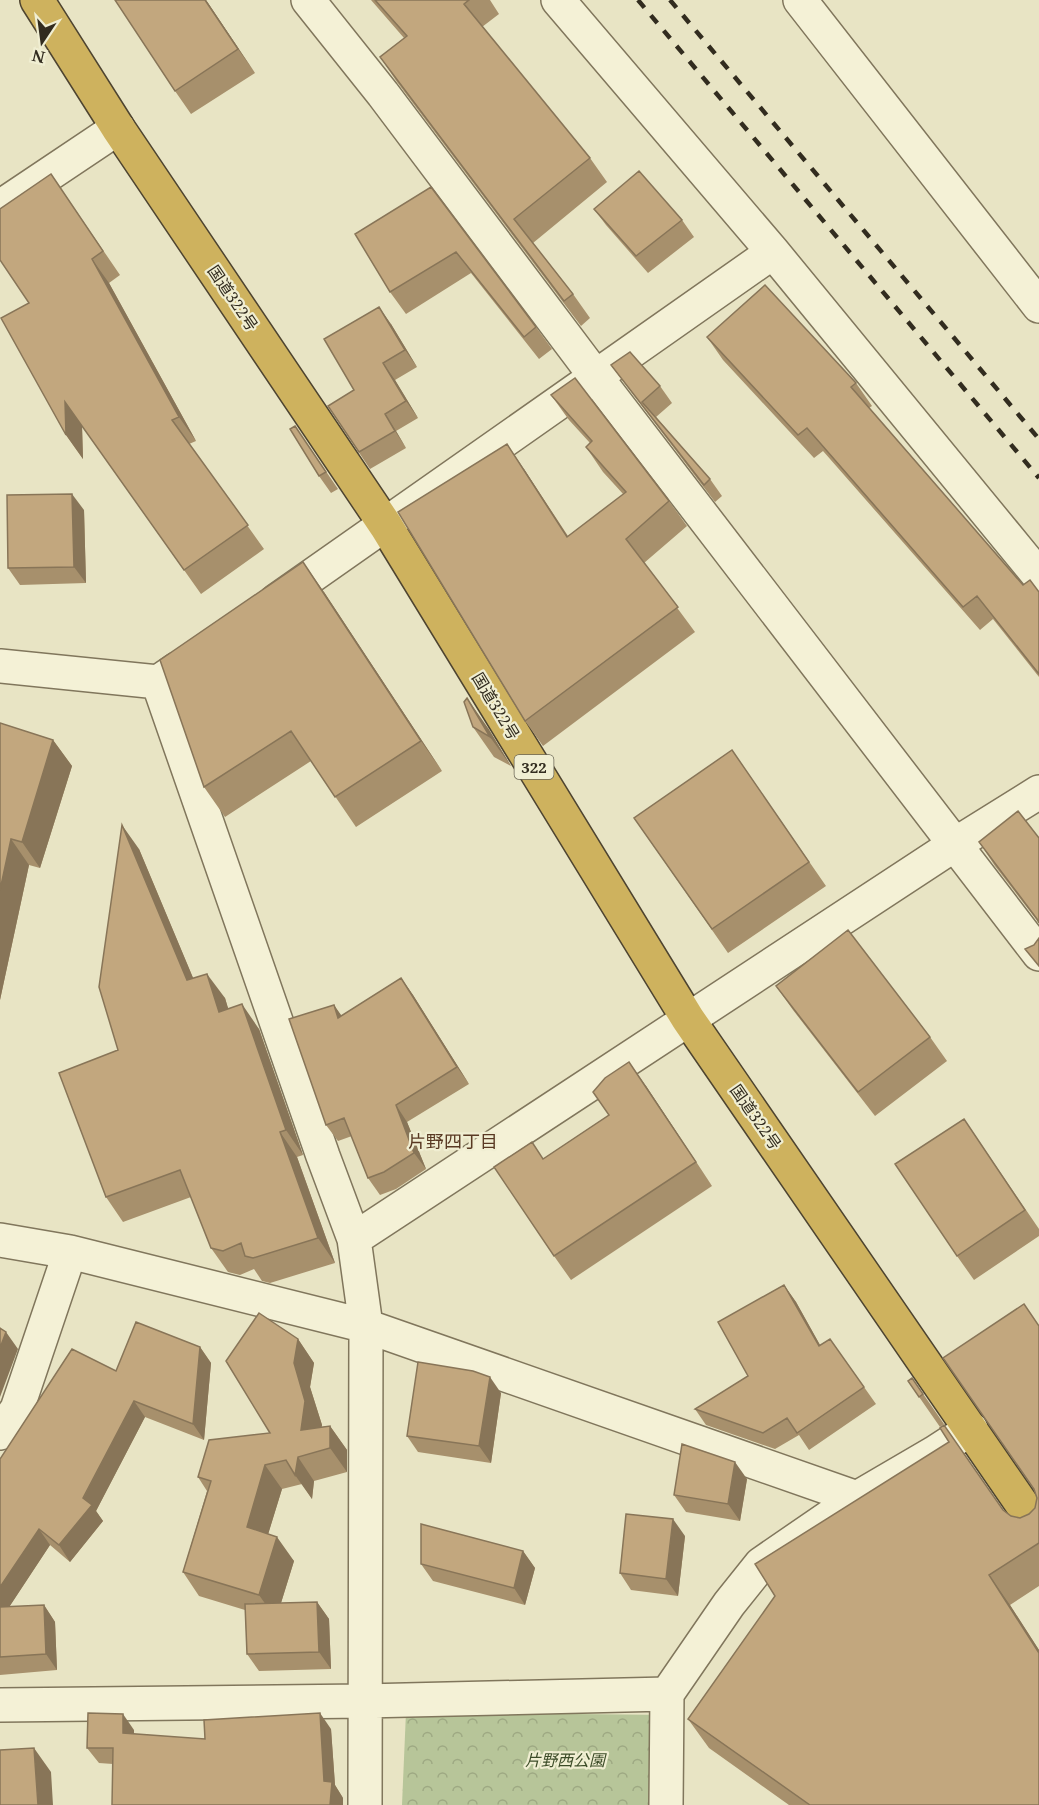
<svg xmlns="http://www.w3.org/2000/svg" width="1039" height="1805" viewBox="0 0 1039 1805" font-family="'Noto Serif','Noto Sans JP',serif">
  <defs>
    <pattern id="park-crowns" width="20" height="18" patternUnits="userSpaceOnUse" patternTransform="scale(1.5)"><rect width="20" height="18" fill="#b7c599"/><path d="M2 6a3 3 0 1 1 6 0M12 15a3 3 0 1 1 6 0" fill="none" stroke="#9ea983"/></pattern>
  </defs>
  <rect width="100%" height="100%" fill="#e8e4c4"/>
  <path fill="url(#park-crowns)" d="M406,1712L668,1715L666,1805H402Z"/>
  <g fill="none" stroke-linecap="round" stroke-linejoin="round">
    <defs>
      <path id="minor" d="M308,0L383,94L596,377L1039,954
        M558,0L773,252L1039,576
        M800,0L1039,306
        M0,207L118,128
        M276,601L773,252
        M0,666L158,682L177,669
        M158,682L323,1156L354,1239L366,1326L365,1805
        M354,1239L954,845L1039,792
        M0,1240L70,1252L366,1326L857,1498
        M0,1433L17,1409L70,1252
        M0,1705L364,1701L667,1694L729,1604L761,1564L857,1498L934,1453L971,1429
        M666,1805L667,1694"/>
      <path id="highway" d="M37,0L118,128L386,526L688,1019L1039,1529"/>
    </defs>
    <use href="#minor" stroke="#80765c" stroke-width="36"/>
    <use href="#highway" stroke="#4e4430" stroke-width="36"/>
    <use href="#minor" stroke="#f4f1d6" stroke-width="33"/>
    <use href="#highway" stroke="#ceb25e" stroke-width="33"/>
    <path stroke="#322c1f" stroke-width="4.5" stroke-dasharray="10 10" stroke-linecap="butt" d="M638,0L1039,478
      M670,0L1039,439"/>
  </g>
  <path fill="#a7906c" d="M206,0L255,73L191,114L175,91Z
    M371,0H490L499,14L482,27L590,158L607,182L533,243L573,294L590,318L581,326L397,82L380,57L404,38Z
    M51,174L120,275L109,283L196,441L189,444L264,549L201,594L82,426L83,459L66,435Z
    M431,187L536,327L552,349L539,359L471,273L406,314L390,292Z
    M594,209L682,220L694,237L648,273L606,225Z
    M391,324L417,367L395,380L418,418L396,431L406,448L370,469L328,406L354,390Z
    M707,337L856,383L872,406L869,408L1023,585L1039,592V677L993,619L980,630L823,451L814,458L723,360Z
    M611,365L660,386L672,403L656,417L710,479L722,496L715,502L623,381Z
    M551,395L669,501L687,526L644,563L695,632L543,746L525,721L524,469L568,536L624,495L603,472L586,447L590,443L569,420Z
    M295,426L338,489L331,493L319,476Z
    M84,510L86,583L20,585L8,568Z
    M324,592L442,771L356,827L311,761L225,817L204,787Z
    M0,723L53,740L72,766L40,868L29,865L0,1000Z
    M473,727L488,728L511,766L494,757Z
    M732,750L826,886L728,953L634,818Z
    M1039,838V923L995,866L979,842Z
    M139,849L193,978L225,998L228,1009L259,1029L303,1155L297,1157L335,1263L270,1283L262,1281L254,1269L240,1275L228,1272L211,1248L191,1197L123,1222L106,1197L118,1050Z
    M401,978L413,995L469,1084L407,1122L426,1169L396,1189L380,1195L368,1178L352,1136L338,1141L326,1125L334,1005L341,1016Z
    M776,986L930,1037L947,1061L875,1116L793,1010Z
    M646,1086L712,1186L571,1280L554,1256L543,1159L609,1115Z
    M964,1119L1039,1229V1236L974,1280L957,1256Z
    M784,1285L796,1302L820,1345L830,1339L876,1404L809,1450L799,1435L775,1449L706,1425L695,1409L748,1376Z
    M1024,1304L1039,1326V1586L1010,1605L1039,1650V1805H789L709,1748L688,1719L1004,1511L1011,1516L1020,1518L1029,1514L1035,1508L1037,1498Z
    M298,1339L314,1363L310,1387L322,1425L321,1427L330,1426L347,1450V1472L314,1481L312,1499L302,1484L282,1489L268,1534L294,1561L281,1603L317,1602L329,1619L331,1669L259,1671L247,1654L245,1610L199,1596L183,1572L207,1491L198,1477L270,1433Z
    M200,1347L211,1363L204,1440L145,1417L96,1511L103,1521L70,1562L50,1545L9,1607L44,1605L55,1622L57,1670L0,1675V1459L116,1371Z
    M912,1378L944,1424L940,1427L908,1381Z
    M501,1393L491,1463L418,1452L407,1436Z
    M747,1479L740,1521L686,1512L674,1495Z
    M685,1536L678,1596L631,1590L620,1573Z
    M523,1551L535,1568L525,1605L433,1581L421,1564Z
    M331,1729L335,1785L343,1798L113,1764L99,1763L87,1748L134,1730V1734L205,1739Z"/>
  <path fill="#887558" d="M205,0H206L255,73L238,49Z
    M92,259L109,283L196,441L179,417Z
    M379,307L391,324L417,367L405,350Z
    M383,363L395,380L418,418L406,401Z
    M65,402L82,426L83,459L66,435Z
    M385,414L396,431L406,448L395,431Z
    M507,444L524,469L584,562L567,537Z
    M72,494L84,510L86,583L74,567Z
    M303,562L324,592L442,771L421,741Z
    M467,698L488,728L511,766L490,737Z
    M53,740L72,766L40,868L22,842Z
    M122,825L139,849L204,1004L187,980Z
    M11,839L29,865L0,1000V890Z
    M207,974L225,998L237,1037L219,1012Z
    M401,978L413,995L469,1084L457,1067Z
    M242,1004L259,1029L303,1155L286,1130Z
    M334,1005L346,1022L338,1018Z
    M629,1062L646,1086L712,1186L696,1162Z
    M396,1105L407,1122L426,1169L414,1153Z
    M280,1132L297,1157L335,1263L318,1238Z
    M784,1285L796,1302L830,1363L819,1346Z
    M6,1332L18,1349L0,1397V1348Z
    M298,1339L314,1363L310,1387L322,1425L318,1451L301,1430L294,1363Z
    M200,1347L211,1363L204,1440L193,1424Z
    M490,1377L501,1393L491,1463L479,1446Z
    M134,1401L145,1417L96,1511L103,1521L70,1562L59,1545Z
    M330,1426L347,1450V1472L330,1448Z
    M298,1457L314,1481L312,1499L295,1475Z
    M735,1462L747,1479L740,1521L728,1504Z
    M265,1465L282,1489L263,1551L247,1527Z
    M673,1519L685,1536L678,1596L666,1579Z
    M39,1529L50,1545L0,1621V1587Z
    M277,1537L294,1561L276,1619L259,1595Z
    M523,1551L535,1568L525,1605L514,1588Z
    M989,1575L1010,1605L1039,1650V1653Z
    M317,1602L329,1619L331,1669L319,1652Z
    M44,1605L55,1622L57,1670L46,1654Z
    M320,1713L331,1729L335,1785L343,1798V1805H330L324,1781Z
    M123,1714L134,1730V1749L123,1733Z
    M34,1748L51,1772L53,1805H38Z"/>
  <path fill="#c2a77e" stroke="#887558" stroke-width="1.5" d="M115,0H205L238,49L175,91Z
    M375,0H469L464,4L590,158L514,219L573,294L564,301L380,57L407,36Z
    M639,171L682,220L636,256L594,209Z
    M51,174L103,251L92,259L179,417L172,420L248,525L184,570L65,402L66,435L1,318L29,303L0,260V209Z
    M431,187L536,327L524,337L456,252L390,292L355,234Z
    M765,285L856,383L851,387L1023,585L1030,580L1039,592V674L977,596L963,607L807,428L798,435L707,337Z
    M379,307L405,350L383,363L406,401L385,414L395,431L359,452L328,406L354,390L324,339Z
    M630,352L660,386L642,402L710,479L704,485L611,365Z
    M575,378L669,501L626,539L678,607L525,721L398,512L507,444L567,537L626,492L586,447L592,441L551,395Z
    M295,426L326,472L319,476L290,429Z
    M72,494L74,567L8,568L7,495Z
    M303,562L421,741L335,797L291,731L204,787L160,660Z
    M467,698L490,737L473,727L464,702Z
    M0,723L53,740L22,842L11,839L0,890Z
    M732,750L809,862L712,929L634,818Z
    M1018,811L1039,838V923L1037,919L979,842Z
    M122,825L187,980L207,974L219,1012L242,1004L286,1130L280,1132L318,1238L253,1258L245,1256L241,1243L223,1251L211,1248L180,1170L106,1197L59,1073L118,1050L99,987Z
    M848,930L930,1037L858,1092L776,986Z
    M1039,938V966L1025,949L1034,945Z
    M401,978L457,1067L396,1105L414,1153L384,1172L368,1178L344,1118L326,1125L289,1019L334,1005L338,1018Z
    M629,1062L696,1162L554,1256L494,1167L532,1142L543,1159L609,1115L593,1092L605,1078Z
    M964,1119L1025,1210L957,1256L895,1164Z
    M784,1285L819,1346L830,1339L864,1387L797,1433L787,1418L763,1433L695,1409L748,1376L718,1322Z
    M1024,1304L1039,1326V1543L989,1575L1039,1653V1805H810L688,1719L775,1596L755,1564L949,1442L940,1428L944,1425L1003,1510L1011,1516L1020,1518L1029,1514L1035,1508L1037,1498L1034,1489L943,1358Z
    M259,1313L298,1339L294,1363L305,1401L301,1430L330,1426V1448L298,1457L295,1475L286,1460L265,1465L247,1527L277,1537L259,1595L183,1572L211,1481L198,1477L209,1440L270,1433L226,1361Z
    M136,1322L200,1347L193,1424L134,1401L83,1498L92,1505L59,1545L39,1529L0,1587V1459L72,1349L116,1371Z
    M0,1328L6,1332L0,1348Z
    M418,1362L473,1371L490,1377L479,1446L407,1436Z
    M912,1378L923,1394L919,1397L908,1381Z
    M682,1444L735,1462L728,1504L674,1495Z
    M626,1514L673,1519L666,1579L620,1573Z
    M421,1524L523,1551L514,1588L421,1564Z
    M317,1602L319,1652L247,1654L245,1604Z
    M44,1605L46,1654L0,1657V1607Z
    M88,1713L123,1714V1733L205,1739L204,1720L320,1713L324,1781L332,1782L330,1805H112L113,1748H87Z
    M34,1748L38,1805H0V1750Z"/>
  <g text-anchor="middle" dominant-baseline="central" stroke-width="4.5" stroke-linejoin="round" paint-order="stroke">
    <rect fill="#f0eed2" stroke="#6b6655" stroke-width="1.5" x="514.5" y="755" width="39" height="24" rx="4.5"/>
    <g font-size="15" font-weight="bold" fill="#322c1f">
      <text x="534" y="767">322</text>
    </g>
    <g font-size="16" fill="#322c1f" stroke="#f0eed2">
      <text transform="translate(233 298) rotate(56)">国道322号</text>
      <text transform="translate(496 706) rotate(59)">国道322号</text>
      <text transform="translate(756 1117) rotate(55)">国道322号</text>
    </g>
    <g font-size="16" font-style="italic" fill="#3c4c28" stroke="#f0eed2">
      <text x="565" y="1760">片野西公園</text>
    </g>
    <g font-size="18" fill="#593923" stroke="#f0eed2">
      <text x="453" y="1141">片野四丁目</text>
    </g>
  </g>
  <g transform="translate(42 42) rotate(193)" stroke="#f0eed2" stroke-width="4.5" paint-order="stroke">
  <path d="M0-4.5L10 22L0 15L-10 22Z" fill="#322c1f"/>
  <text y="-9" font-size="16" font-weight="bold" text-anchor="middle" fill="#322c1f">N</text>
  </g>
</svg>
